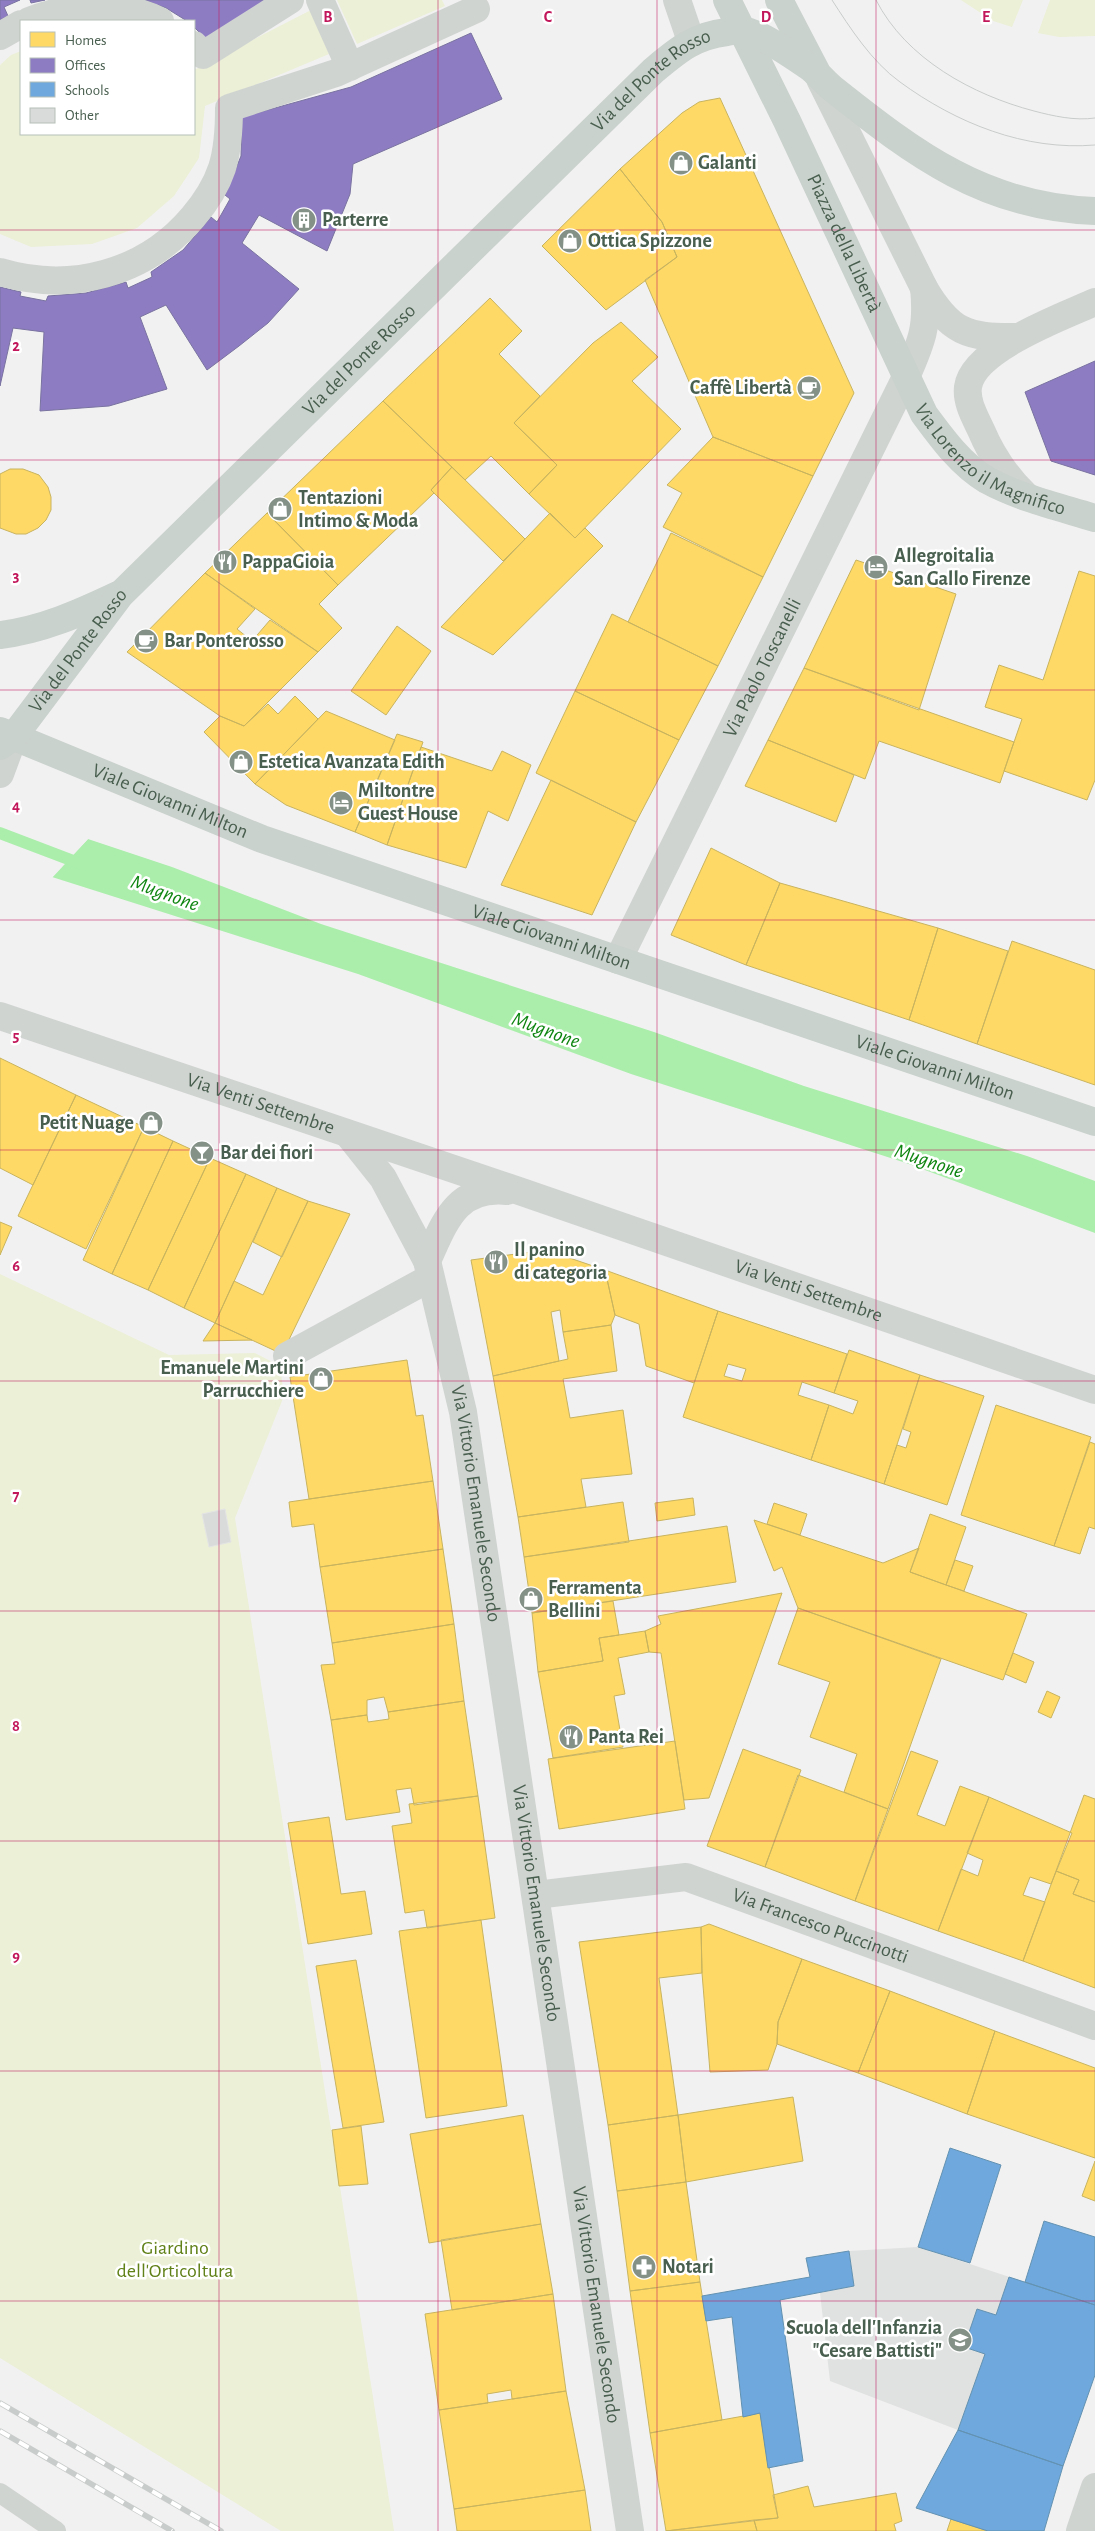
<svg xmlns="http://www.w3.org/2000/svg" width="1095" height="2531" viewBox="0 0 1095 2531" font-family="'Alegreya Sans',sans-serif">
  <rect width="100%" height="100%" fill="#f2f1f2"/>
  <path fill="#e0e1e1" d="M918,2247L1095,2305V2375L1063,2466L958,2430L830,2381L820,2293L854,2286L849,2251Z"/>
  <path fill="#ebf0d6" d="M337,0H442L445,6L357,44Z
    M961,0H1023L1012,27L993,21Z
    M1050,0H1095V36L1059,37L1038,33Z
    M311,10L329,54L205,106L199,158L174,196L137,228L92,244L31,247L0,234V65L11,55L21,51V134H194V70Z
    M0,1274L169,1355L255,1353L280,1366L284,1396L235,1518L394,2531H281L0,2358Z"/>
  <path fill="#abeeac" d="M88,839L172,867L321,924L654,1032L804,1086L1027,1156L1095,1181V1233L906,1163L631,1074L358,974L52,877Z"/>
  <path fill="#f2f1f2" d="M85,838L88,839L51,879V876Z"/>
  <path fill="#ffd966" stroke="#c8b45f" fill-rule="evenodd" d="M720,98L854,393L813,476L713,437L645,280L677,257L662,222L620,169L682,113L699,102Z
    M620,169L662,222L677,257L606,310L542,246Z
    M490,298L522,331L499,354L540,396L514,423L557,465L529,494L491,456L465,480L383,401Z
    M621,322L658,357L632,381L681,429L575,538L529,494L557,465L514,423L593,343Z
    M383,401L452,467L431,490L434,493L338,585L267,513Z
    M713,437L813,476L763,577L663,527L682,493L667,485Z
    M452,467L525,539L503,561L431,490Z
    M10,469H23L39,475L48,487L51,497V510L46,520L38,528L26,534H16L0,528V474Z
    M267,513L338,585L319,604L342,628L318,652L205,573Z
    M550,513L575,538L585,528L603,546L493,655L441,627Z
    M671,533L763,577L718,666L628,622Z
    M856,560L956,594L919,710L804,668Z
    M1079,571L1095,576V780L1087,800L1004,771L1022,719L985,707L999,665L1043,680Z
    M205,573L255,609L237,629L252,641L270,620L318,652L244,726L220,716L127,652Z
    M612,614L718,666L679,740L575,691Z
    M397,626L431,651L386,715L351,691Z
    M804,668L1014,742L1000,783L879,741L865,779L768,740Z
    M575,691L679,740L636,822L536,773Z
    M295,696L318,719L255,784L204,732L220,716L244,726L268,704L278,714Z
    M326,711L395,740L355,832L286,805L255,784Z
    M397,734L423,742L387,845L355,832Z
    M768,740L854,775L836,822L745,786Z
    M421,747L492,771L502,751L531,765L508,821L488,811L466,868L387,845Z
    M551,780L636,822L592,915L501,885Z
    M711,848L780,883L746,965L671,935Z
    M780,883L938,928L909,1020L746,965Z
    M938,928L1008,951L977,1044L909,1020Z
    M1012,941L1095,970V1085L977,1044Z
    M0,1058L76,1095L33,1185L0,1168Z
    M76,1095L144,1127L86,1249L18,1216Z
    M144,1127L173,1141L112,1274L83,1260Z
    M173,1141L210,1158L148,1290L112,1274Z
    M210,1158L246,1174L184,1308L148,1290Z
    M246,1174L277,1188L215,1323L184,1308Z
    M277,1188L308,1201L282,1257L253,1242Z
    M308,1201L350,1214L282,1354L215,1323L234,1281L263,1295Z
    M0,1222L12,1227L0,1255Z
    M546,1250L605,1270L615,1315L611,1325L563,1332L560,1310L551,1312L559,1361L493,1376L471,1260Z
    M605,1270L718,1311L694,1383L646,1366L639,1324L615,1315Z
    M718,1311L847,1354L834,1393L802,1382L798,1395L829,1405L811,1460L683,1417ZM728,1364L746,1369L742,1381L724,1376Z
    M215,1323L252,1340L203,1341Z
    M611,1325L617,1371L563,1379L570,1418L623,1410L632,1474L581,1479L586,1507L518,1517L493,1376L568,1359L563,1332Z
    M849,1350L920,1375L884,1484L811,1460L829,1405L853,1414L858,1401L834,1393Z
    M407,1360L416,1416L423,1415L433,1481L309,1499L290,1377Z
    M920,1375L984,1396L947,1505L884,1484L897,1445L906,1448L911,1432L903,1429Z
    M996,1405L1091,1437L1054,1546L961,1515Z
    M1090,1442L1095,1444V1529L1089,1527L1080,1554L1054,1546Z
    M433,1481L443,1549L320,1567L314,1524L292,1527L289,1502Z
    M693,1498L695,1515L657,1521L655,1503Z
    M623,1502L629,1542L524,1557L518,1517Z
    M774,1503L807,1514L800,1535L767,1524Z
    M930,1514L966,1527L946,1585L910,1572Z
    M754,1520L883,1563L919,1548L910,1572L1027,1614L1003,1680L798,1608L782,1567L774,1571Z
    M727,1526L736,1582L532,1613L524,1557Z
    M443,1549L454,1624L332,1643L320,1567Z
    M955,1560L973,1566L964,1591L946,1585Z
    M782,1593L709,1798L684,1800L661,1653L649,1652L645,1631L661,1624L658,1616Z
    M613,1601L619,1635L599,1638L603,1661L538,1672L532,1613Z
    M798,1608L941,1659L888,1809L844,1792L857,1754L810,1737L830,1682L778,1664Z
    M454,1624L464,1701L388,1712L384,1697L367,1700V1715L331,1720L321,1665L335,1664L332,1643Z
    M645,1631L649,1652L618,1658L625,1694L614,1696L623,1747L553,1758L538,1672L603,1661L599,1638Z
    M1013,1653L1034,1662L1026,1683L1005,1674Z
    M1047,1691L1060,1697L1051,1718L1038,1712Z
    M464,1701L478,1796L414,1805L411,1788L396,1790L400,1812L346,1820L331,1720L367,1715L368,1722L389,1719L388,1712Z
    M675,1741L685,1809L559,1829L548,1759Z
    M743,1749L801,1770L765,1867L707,1846Z
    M911,1751L938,1761L917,1815L945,1826L960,1786L989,1797L938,1931L855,1901Z
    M798,1775L888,1809L855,1901L765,1867Z
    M1084,1795L1095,1799V1902L1073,1894L1079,1880L1056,1871Z
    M478,1796L495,1918L427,1928L424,1910L405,1913L392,1826L412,1823L409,1804Z
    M989,1797L1072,1833L1051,1884L1030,1877L1023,1895L1045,1902L1023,1961L938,1931L961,1869L978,1876L983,1860L967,1853Z
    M329,1817L341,1894L365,1891L372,1934L308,1944L288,1823Z
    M1056,1871L1079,1880L1073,1894L1095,1902V1988L1023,1961Z
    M481,1920L507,2106L426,2118L399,1931Z
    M709,1924L802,1959L778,2022L777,2044L768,2070L710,2072L702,1973L701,1927Z
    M701,1927L702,1973L659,1978L678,2115L608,2125L579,1942Z
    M802,1959L890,1991L858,2073L777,2044L778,2022Z
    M356,1960L384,2122L343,2128L316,1966Z
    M890,1991L995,2031L967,2114L858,2073Z
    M995,2031L1095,2068V2158L967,2114Z
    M793,2097L803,2161L686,2182L678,2115Z
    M523,2115L541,2224L429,2243L410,2134Z
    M678,2115L686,2182L617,2191L608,2125Z
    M361,2126L368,2184L339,2186L332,2130Z
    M1095,2161V2201L1082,2196Z
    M686,2182L700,2282L630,2291L617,2191Z
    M541,2224L553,2294L452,2310L441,2240Z
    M700,2282L722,2420L650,2433L630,2291Z
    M553,2294L566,2391L512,2399L511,2390L487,2394L488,2403L439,2410L425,2314Z
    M566,2391L585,2490L454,2509L439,2410Z
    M760,2413L778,2518L666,2531L650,2433Z
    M808,2486L814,2507L896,2493L902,2521L894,2524L896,2531H757L754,2520L778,2518L773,2495Z
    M585,2490L591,2531H457L454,2509Z
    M951,2519L988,2531H947Z
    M754,2520L757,2531H666Z"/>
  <path fill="#8e7cc3" stroke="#7973a0" d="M0,0H20L4,7L8,16L0,20Z
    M30,0H45L31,3Z
    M144,0H271L206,39L194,27V21H187L166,8Z
    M471,33L502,99L353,164L350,194L327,251L259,215L242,243L299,289L268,323L239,346L207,370L166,305L140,317L167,389L109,406L40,411L44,332L13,328L0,386V287L21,292L20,296L46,301L48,296L86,293L126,282L128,288L152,277L151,272L183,250L211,217L217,222L230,199L225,195L241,156L242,117L351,87Z
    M1095,361V475L1051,461L1025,392Z"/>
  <path fill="#6fa8dc" stroke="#6392b1" d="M950,2148L1001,2165L970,2263L918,2247Z
    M1044,2221L1095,2237V2305L1025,2282Z
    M849,2251L854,2286L780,2300L803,2461L768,2468L760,2413L743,2417L732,2317L706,2321L702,2296L810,2277L806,2258Z
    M1009,2277L1095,2305V2375L1063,2466L958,2430L985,2354L964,2347L977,2309L996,2315Z
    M958,2430L1063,2466L1044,2531H988L916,2508Z"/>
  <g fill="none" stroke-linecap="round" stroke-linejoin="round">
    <path stroke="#abeeac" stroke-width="12" d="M0,833L84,865"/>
  </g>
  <path fill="#d9dbda" stroke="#e3e4e4" d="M225,1509L231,1542L209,1547L202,1514Z"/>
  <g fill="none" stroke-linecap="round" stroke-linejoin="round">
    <path stroke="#d0d4d1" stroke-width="20" d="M0,2493L56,2531"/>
    <path stroke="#d0d4d1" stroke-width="28" d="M320,0L350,67
      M29,21C70,5 120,1 160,21
      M0,36L21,24
      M194,45L203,55L290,0
      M0,272C70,293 145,274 193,217C205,203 216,186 222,168C228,149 229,129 229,108L336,73L476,9"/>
    <g stroke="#d0d4d1" stroke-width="28">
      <path d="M677,0L691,41"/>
      <path d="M820,79L924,288C950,332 967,338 1017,337"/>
      <path d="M1026,496C1005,476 992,456 981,430C975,417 966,402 968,387C973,349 1064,316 1095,302"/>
      <path d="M0,774L14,736"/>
      <path id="s1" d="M618,960L907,375C922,341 928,326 924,288"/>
      <path id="s2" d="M0,1016L522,1192L1095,1390"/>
      <path id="s3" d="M348,1134L383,1178L427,1261L463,1412L630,2531"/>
      <path d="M427,1261C445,1222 456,1186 507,1191"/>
      <path d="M287,1356L430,1278"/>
      <path id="s4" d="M536,1895L686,1877L1095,2026"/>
      <path d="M1080,2531L1095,2487"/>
    </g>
    <g stroke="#cad2cd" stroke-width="28">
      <path id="s5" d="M727,0L787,121L924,414C941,437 961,465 987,480C1020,498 1059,507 1095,518"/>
      <path d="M779,0L816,71"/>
      <path d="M0,635C42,630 80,613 118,595"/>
      <path id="s6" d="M0,731L262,839L1095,1122"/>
      <path id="s7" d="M0,746L14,736L120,595L654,70C678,50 694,36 727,32C731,31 737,30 742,30C761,33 792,55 808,66C817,72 824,82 833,89C916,155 985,207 1095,211"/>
    </g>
    <path stroke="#c8ccca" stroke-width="1" d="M832,0C850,28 872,62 900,82C956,123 1025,151 1095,145
      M876,0C906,59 973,95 1034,111C1053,116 1075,121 1095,118"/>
    <defs>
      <path id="rail" d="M0,2403L221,2531
        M0,2431L172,2531"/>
    </defs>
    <use href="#rail" stroke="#c8ccca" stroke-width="5.5"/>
    <use href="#rail" stroke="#fff" stroke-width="4" stroke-dasharray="11" stroke-linecap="butt"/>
  </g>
  <path fill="none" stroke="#c2185b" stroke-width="1" stroke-opacity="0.55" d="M219,0V2531M438,0V2531M657,0V2531M876,0V2531M0,230H1095M0,460H1095M0,690H1095M0,920H1095M0,1150H1095M0,1381H1095M0,1611H1095M0,1841H1095M0,2071H1095M0,2301H1095"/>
  <defs>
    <symbol id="shop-disc" viewBox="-11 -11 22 22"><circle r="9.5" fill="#849187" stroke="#fff"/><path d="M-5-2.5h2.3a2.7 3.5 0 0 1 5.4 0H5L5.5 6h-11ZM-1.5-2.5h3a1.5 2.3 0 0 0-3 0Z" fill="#fff"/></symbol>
    <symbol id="building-disc" viewBox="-11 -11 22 22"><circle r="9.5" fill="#849187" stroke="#fff"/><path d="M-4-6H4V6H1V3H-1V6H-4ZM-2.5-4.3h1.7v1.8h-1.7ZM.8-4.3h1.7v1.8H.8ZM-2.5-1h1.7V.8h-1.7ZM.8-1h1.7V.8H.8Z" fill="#fff"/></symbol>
    <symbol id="cafe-disc" viewBox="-11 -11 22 22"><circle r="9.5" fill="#849187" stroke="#fff"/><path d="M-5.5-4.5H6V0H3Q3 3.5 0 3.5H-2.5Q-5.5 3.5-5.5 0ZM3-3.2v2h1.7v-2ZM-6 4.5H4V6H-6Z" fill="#fff"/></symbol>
    <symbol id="restaurant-disc" viewBox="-11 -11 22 22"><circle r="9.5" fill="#849187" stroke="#fff"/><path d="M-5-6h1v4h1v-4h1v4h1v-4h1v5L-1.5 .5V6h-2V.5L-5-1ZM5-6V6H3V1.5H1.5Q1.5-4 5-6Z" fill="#fff"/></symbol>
    <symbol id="hotel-disc" viewBox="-11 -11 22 22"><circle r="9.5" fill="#849187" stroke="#fff"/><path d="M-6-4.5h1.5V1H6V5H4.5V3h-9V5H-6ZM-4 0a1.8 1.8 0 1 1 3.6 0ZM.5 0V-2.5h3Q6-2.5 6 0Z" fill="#fff"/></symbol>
    <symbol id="bar-disc" viewBox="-11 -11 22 22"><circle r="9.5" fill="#849187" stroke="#fff"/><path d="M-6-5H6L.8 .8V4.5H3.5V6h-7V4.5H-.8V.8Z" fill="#fff"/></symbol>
    <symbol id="pharmacy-disc" viewBox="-11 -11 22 22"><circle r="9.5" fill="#849187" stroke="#fff"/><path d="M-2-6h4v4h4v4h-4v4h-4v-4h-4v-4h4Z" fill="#fff"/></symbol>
    <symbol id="school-disc" viewBox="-11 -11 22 22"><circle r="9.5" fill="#849187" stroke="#fff"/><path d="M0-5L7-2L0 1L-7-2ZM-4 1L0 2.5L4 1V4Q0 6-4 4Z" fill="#fff"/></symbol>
  </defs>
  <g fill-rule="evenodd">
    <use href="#shop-disc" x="667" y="149" width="28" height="28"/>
    <use href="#building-disc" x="290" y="206" width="28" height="28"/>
    <use href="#shop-disc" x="556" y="227" width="28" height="28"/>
    <use href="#cafe-disc" x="795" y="374" width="28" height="28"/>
    <use href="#shop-disc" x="266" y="495" width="28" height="28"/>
    <use href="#restaurant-disc" x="211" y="548" width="28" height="28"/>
    <use href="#hotel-disc" x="862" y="553" width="28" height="28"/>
    <use href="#cafe-disc" x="132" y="627" width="28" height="28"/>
    <use href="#shop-disc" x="227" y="748" width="28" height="28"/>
    <use href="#hotel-disc" x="327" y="789" width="28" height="28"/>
    <use href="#shop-disc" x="137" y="1109" width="28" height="28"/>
    <use href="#bar-disc" x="188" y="1139" width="28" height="28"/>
    <use href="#restaurant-disc" x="482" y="1248" width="28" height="28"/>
    <use href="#shop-disc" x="307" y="1365" width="28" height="28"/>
    <use href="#shop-disc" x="517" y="1585" width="28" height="28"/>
    <use href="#restaurant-disc" x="557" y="1723" width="28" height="28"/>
    <use href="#pharmacy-disc" x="630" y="2253" width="28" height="28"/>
    <use href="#school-disc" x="946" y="2326" width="28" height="28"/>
  </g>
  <g text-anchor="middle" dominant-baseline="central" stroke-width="5" stroke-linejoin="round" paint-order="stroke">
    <g font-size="20" fill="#485e4e" stroke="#fff">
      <text stroke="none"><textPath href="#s7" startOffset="934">Via del Ponte Rosso</textPath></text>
      <text stroke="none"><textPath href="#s5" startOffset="270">Piazza della Libertà</textPath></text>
      <text stroke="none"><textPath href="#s7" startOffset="529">Via del Ponte Rosso</textPath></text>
      <text stroke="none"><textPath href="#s5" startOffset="541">Via Lorenzo il Magnifico</textPath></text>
      <text stroke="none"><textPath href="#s7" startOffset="124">Via del Ponte Rosso</textPath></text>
      <text stroke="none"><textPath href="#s1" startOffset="326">Via Paolo Toscanelli</textPath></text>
      <text stroke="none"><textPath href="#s6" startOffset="184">Viale Giovanni Milton</textPath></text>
      <text stroke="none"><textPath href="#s6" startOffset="589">Viale Giovanni Milton</textPath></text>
      <text stroke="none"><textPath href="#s6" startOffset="994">Viale Giovanni Milton</textPath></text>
      <text stroke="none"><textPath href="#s2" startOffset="275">Via Venti Settembre</textPath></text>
      <text stroke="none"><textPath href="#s2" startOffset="854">Via Venti Settembre</textPath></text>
      <text stroke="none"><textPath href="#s3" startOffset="398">Via Vittorio Emanuele Secondo</textPath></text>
      <text stroke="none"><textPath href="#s3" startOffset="802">Via Vittorio Emanuele Secondo</textPath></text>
      <text stroke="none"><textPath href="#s4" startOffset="294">Via Francesco Puccinotti</textPath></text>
      <text stroke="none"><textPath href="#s3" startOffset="1208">Via Vittorio Emanuele Secondo</textPath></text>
    </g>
    <g font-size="20" font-weight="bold" fill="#485e4e" stroke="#fff" text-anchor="start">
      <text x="698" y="163">Galanti</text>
      <text x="322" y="220">Parterre</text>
      <text x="588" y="241">Ottica Spizzone</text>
      <text x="792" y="388" text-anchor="end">Caffè Libertà</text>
      <text x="298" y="498">Tentazioni<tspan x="298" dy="23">Intimo &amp; Moda</tspan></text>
      <text x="894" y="556">Allegroitalia<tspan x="894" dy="23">San Gallo Firenze</tspan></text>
      <text x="242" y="562">PappaGioia</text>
      <text x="164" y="641">Bar Ponterosso</text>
      <text x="258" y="762">Estetica Avanzata Edith</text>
      <text x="358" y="791">Miltontre<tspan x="358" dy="23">Guest House</tspan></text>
      <text x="134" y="1123" text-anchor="end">Petit Nuage</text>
      <text x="220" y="1153">Bar dei fiori</text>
      <text x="514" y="1250">Il panino<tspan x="514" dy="23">di categoria</tspan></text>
      <text x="304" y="1368" text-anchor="end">Emanuele Martini<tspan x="304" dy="23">Parrucchiere</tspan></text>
      <text x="548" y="1588">Ferramenta<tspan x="548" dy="23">Bellini</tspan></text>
      <text x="588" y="1737">Panta Rei</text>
      <text x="662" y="2267">Notari</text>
      <text x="942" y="2328" text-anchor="end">Scuola dell'Infanzia<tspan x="942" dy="23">"Cesare Battisti"</tspan></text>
    </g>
    <g font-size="20" fill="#608018" stroke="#fff">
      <text x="175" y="2248">Giardino<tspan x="175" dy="23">dell'Orticoltura</tspan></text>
    </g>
    <g font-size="21" font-style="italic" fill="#0e8510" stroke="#fff">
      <text transform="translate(165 893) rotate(20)">Mugnone</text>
      <text transform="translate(546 1030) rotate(20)">Mugnone</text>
      <text transform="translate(929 1161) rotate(18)">Mugnone</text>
    </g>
  </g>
  <g font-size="16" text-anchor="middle" font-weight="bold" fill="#c2185b" stroke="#fff" stroke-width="5" stroke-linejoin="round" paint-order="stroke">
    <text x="328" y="22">B</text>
    <text x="548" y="22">C</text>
    <text x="766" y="22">D</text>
    <text x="986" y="22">E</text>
    <text x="16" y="351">2</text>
    <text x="16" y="581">3</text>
    <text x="16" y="811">4</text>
    <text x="16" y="1041">5</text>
    <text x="16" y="1271">6</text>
    <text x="16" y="1501">7</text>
    <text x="16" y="1731">8</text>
    <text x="16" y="1961">9</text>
  </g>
  <rect x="20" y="20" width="175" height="115" fill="#ffffff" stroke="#b6bfb8"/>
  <rect x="30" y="32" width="25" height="15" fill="#ffd966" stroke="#b6bfb8"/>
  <text x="65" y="45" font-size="15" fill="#485e4e">Homes</text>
  <rect x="30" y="58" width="25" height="15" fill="#8e7cc3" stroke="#b6bfb8"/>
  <text x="65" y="70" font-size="15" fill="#485e4e">Offices</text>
  <rect x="30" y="82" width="25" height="15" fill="#6fa8dc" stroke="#b6bfb8"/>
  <text x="65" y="95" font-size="15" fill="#485e4e">Schools</text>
  <rect x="30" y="108" width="25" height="15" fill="#d9dbda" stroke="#b6bfb8"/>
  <text x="65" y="120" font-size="15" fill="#485e4e">Other</text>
</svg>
